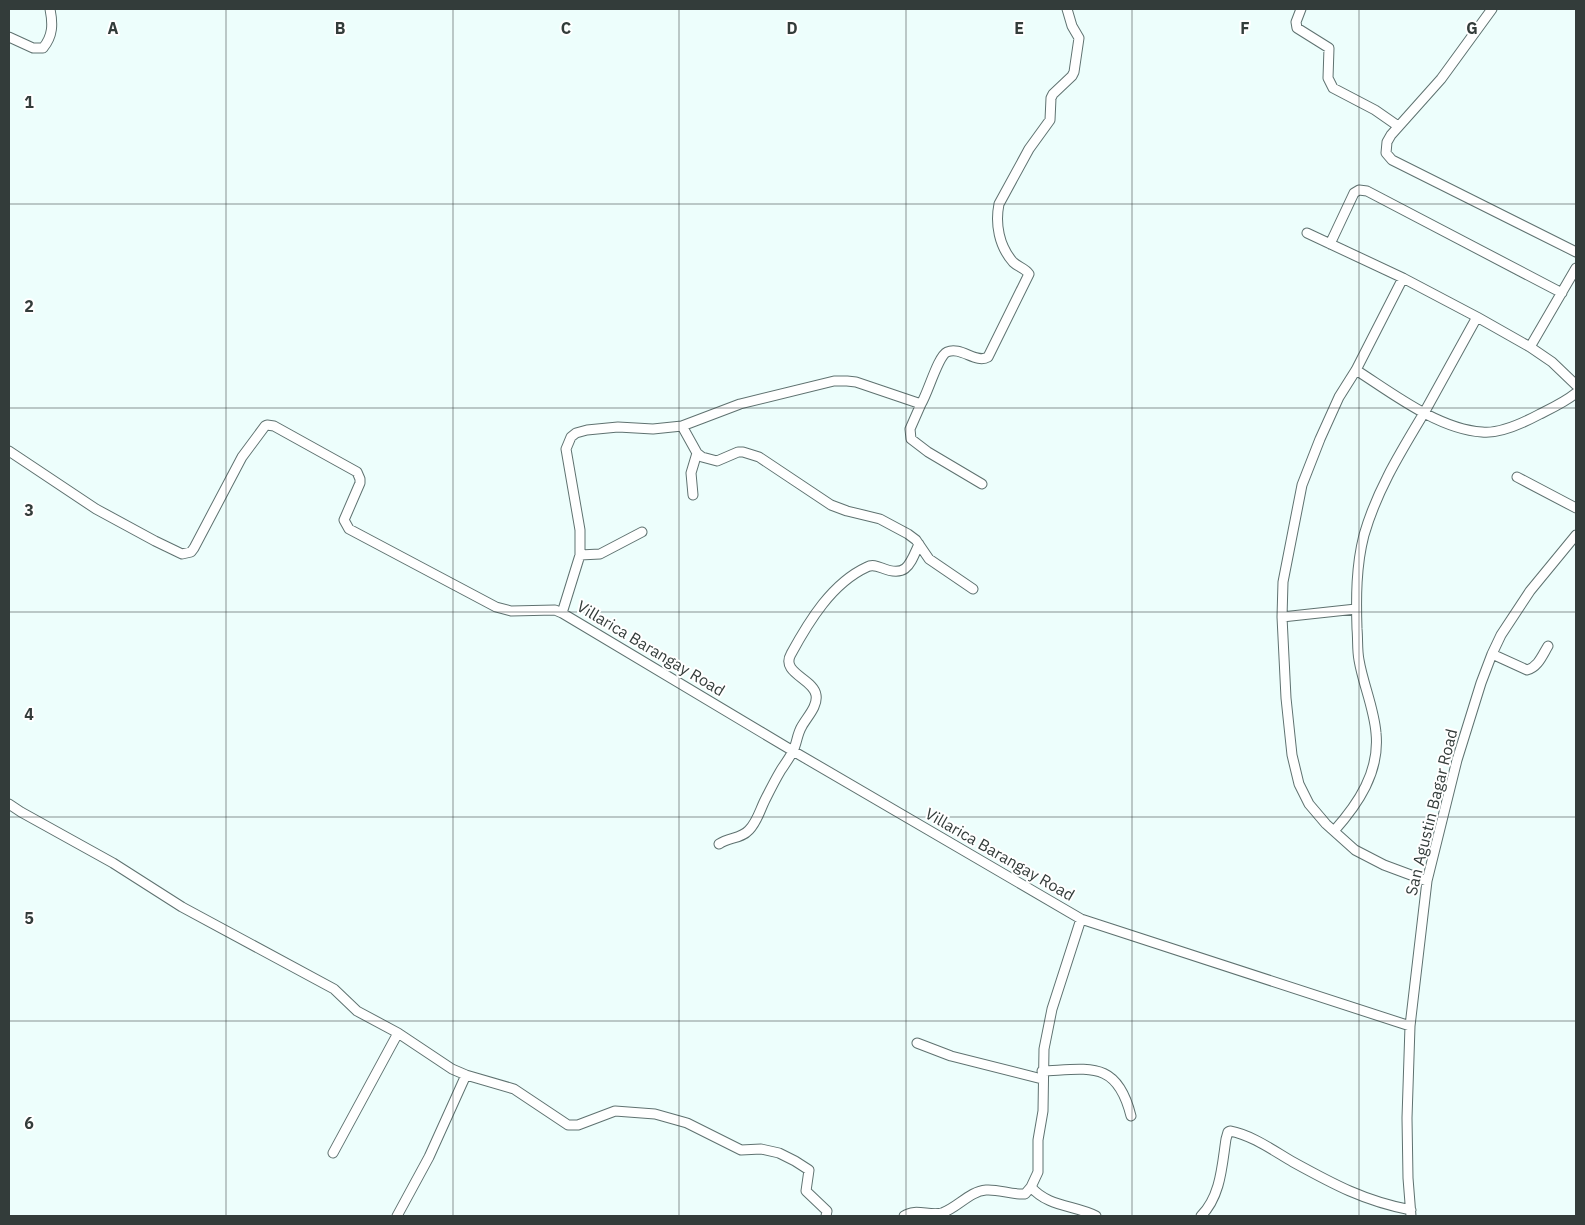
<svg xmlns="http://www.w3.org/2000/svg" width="1585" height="1225" viewBox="0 0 1585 1225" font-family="'IBM Plex Sans',sans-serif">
  <rect width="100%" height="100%" fill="#edfefc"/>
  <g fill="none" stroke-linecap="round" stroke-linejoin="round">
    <defs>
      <path id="minor" d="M1301,9L1296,22L1297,28L1329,48L1328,78L1333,88L1375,110L1398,126
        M1492,9L1441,79L1391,135L1387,142L1386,153L1392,160L1576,252
        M9,37L33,48H43C53,36 53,24 50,9
        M1307,233L1403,278L1477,317L1530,347L1552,362L1576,385
        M1330,244L1354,193L1359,190L1367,191L1562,293
        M1403,278L1356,370L1339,397L1320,439L1302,485L1283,582L1282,617L1286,698L1292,755L1299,784L1309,804L1326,824L1355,850L1384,865L1427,881
        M1530,347L1576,268
        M1356,370C1392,393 1438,429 1482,432C1499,434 1525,422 1540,414C1552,408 1565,402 1576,393
        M921,404L910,429L911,439L928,452L982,484
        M682,426L697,453L702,457L717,461L738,452H743L759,457L831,505L847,511L880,519L908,534L916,540L929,559L973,589
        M9,451L96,509L155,541L182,554L191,552L194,548L242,457L265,426L267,425L274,426L357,472L360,479V483L344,520L349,529L496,607L511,611L555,610L562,613L793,751L1081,919L1410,1026
        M1517,477L1576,508
        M693,495L691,473L697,453
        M580,555L600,554L642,532
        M562,613L580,555V530L566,449L571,437L576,433L587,430L618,427L653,429L682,426L740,404L834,381H847L856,382L921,404C928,393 938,356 947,352C961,346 976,364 988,357L1029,274C1025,268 1018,267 1013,262C999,246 995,224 999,204L1029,149L1050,120L1051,98L1053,94L1072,76L1074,72L1079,38L1072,26L1067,9
        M1282,617L1356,609
        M1492,654L1527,670C1538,667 1542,656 1548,646
        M9,804L21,812L113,863L182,907L334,989L357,1011L398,1033L452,1069L466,1075L514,1089L568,1125H578L615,1111L655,1114L687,1123L741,1150L761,1149L779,1153L795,1161L809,1170L806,1191L827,1211L826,1216
        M1334,831C1358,804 1380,772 1376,733C1374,708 1363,684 1359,660C1357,650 1358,639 1357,629C1356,598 1356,566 1364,535C1377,490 1400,453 1424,413C1442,381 1459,349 1477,317
        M719,844C729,837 741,839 749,830C757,822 760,810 765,800C770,790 775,780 781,770C785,764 790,757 793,751C797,743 797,734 802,726C807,717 818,706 816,695C814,679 780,673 791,654C809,621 832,583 867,567C872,564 877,566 882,568C907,578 910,564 919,544
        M917,1043L951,1056L1042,1079
        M1042,1071C1090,1069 1117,1060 1131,1116
        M333,1153L398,1033
        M1031,1187C1048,1207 1074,1205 1096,1216
        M397,1216L429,1157L466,1075
        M904,1216C915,1208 929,1216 942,1213C957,1208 970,1191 986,1190C999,1189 1011,1195 1025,1194L1031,1187L1038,1172V1140L1043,1111L1044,1049L1052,1009L1081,919
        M1201,1216C1221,1196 1222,1165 1226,1139L1228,1132L1230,1131C1252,1135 1274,1151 1293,1162C1333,1184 1364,1201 1411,1210
        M1411,1216L1408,1178L1407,1118L1410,1026L1427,881L1457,760L1481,683L1492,654L1501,635L1530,591L1576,535"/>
    </defs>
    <use href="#minor" stroke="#5f7270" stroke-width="11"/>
    <use href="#minor" stroke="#fff" stroke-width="9"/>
  </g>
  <path fill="none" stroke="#333c3a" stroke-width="1" stroke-opacity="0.55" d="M226,9V1216M453,9V1216M679,9V1216M906,9V1216M1132,9V1216M1359,9V1216M9,204H1576M9,408H1576M9,612H1576M9,817H1576M9,1021H1576"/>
  <g text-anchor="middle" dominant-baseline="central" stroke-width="4" stroke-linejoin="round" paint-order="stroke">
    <g font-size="16" fill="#333c3a" stroke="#fff">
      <text transform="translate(651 648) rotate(31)">Villarica Barangay Road</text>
      <text transform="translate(1431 812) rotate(-76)">San Agustin Bagar Road</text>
      <text transform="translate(1000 854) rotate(30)">Villarica Barangay Road</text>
    </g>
  </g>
  <g font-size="16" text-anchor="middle" font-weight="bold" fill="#333c3a" stroke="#fff" stroke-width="4" stroke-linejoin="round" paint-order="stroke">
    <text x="113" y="34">A</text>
    <text x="340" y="34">B</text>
    <text x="566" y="34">C</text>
    <text x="792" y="34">D</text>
    <text x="1019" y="34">E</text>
    <text x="1245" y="34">F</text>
    <text x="1472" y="34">G</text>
    <text x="29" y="108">1</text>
    <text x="29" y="312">2</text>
    <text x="29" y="516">3</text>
    <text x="29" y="720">4</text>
    <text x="29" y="924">5</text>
    <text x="29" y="1129">6</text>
  </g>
  <rect width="1585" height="1225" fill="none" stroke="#333c3a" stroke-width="20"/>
</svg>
